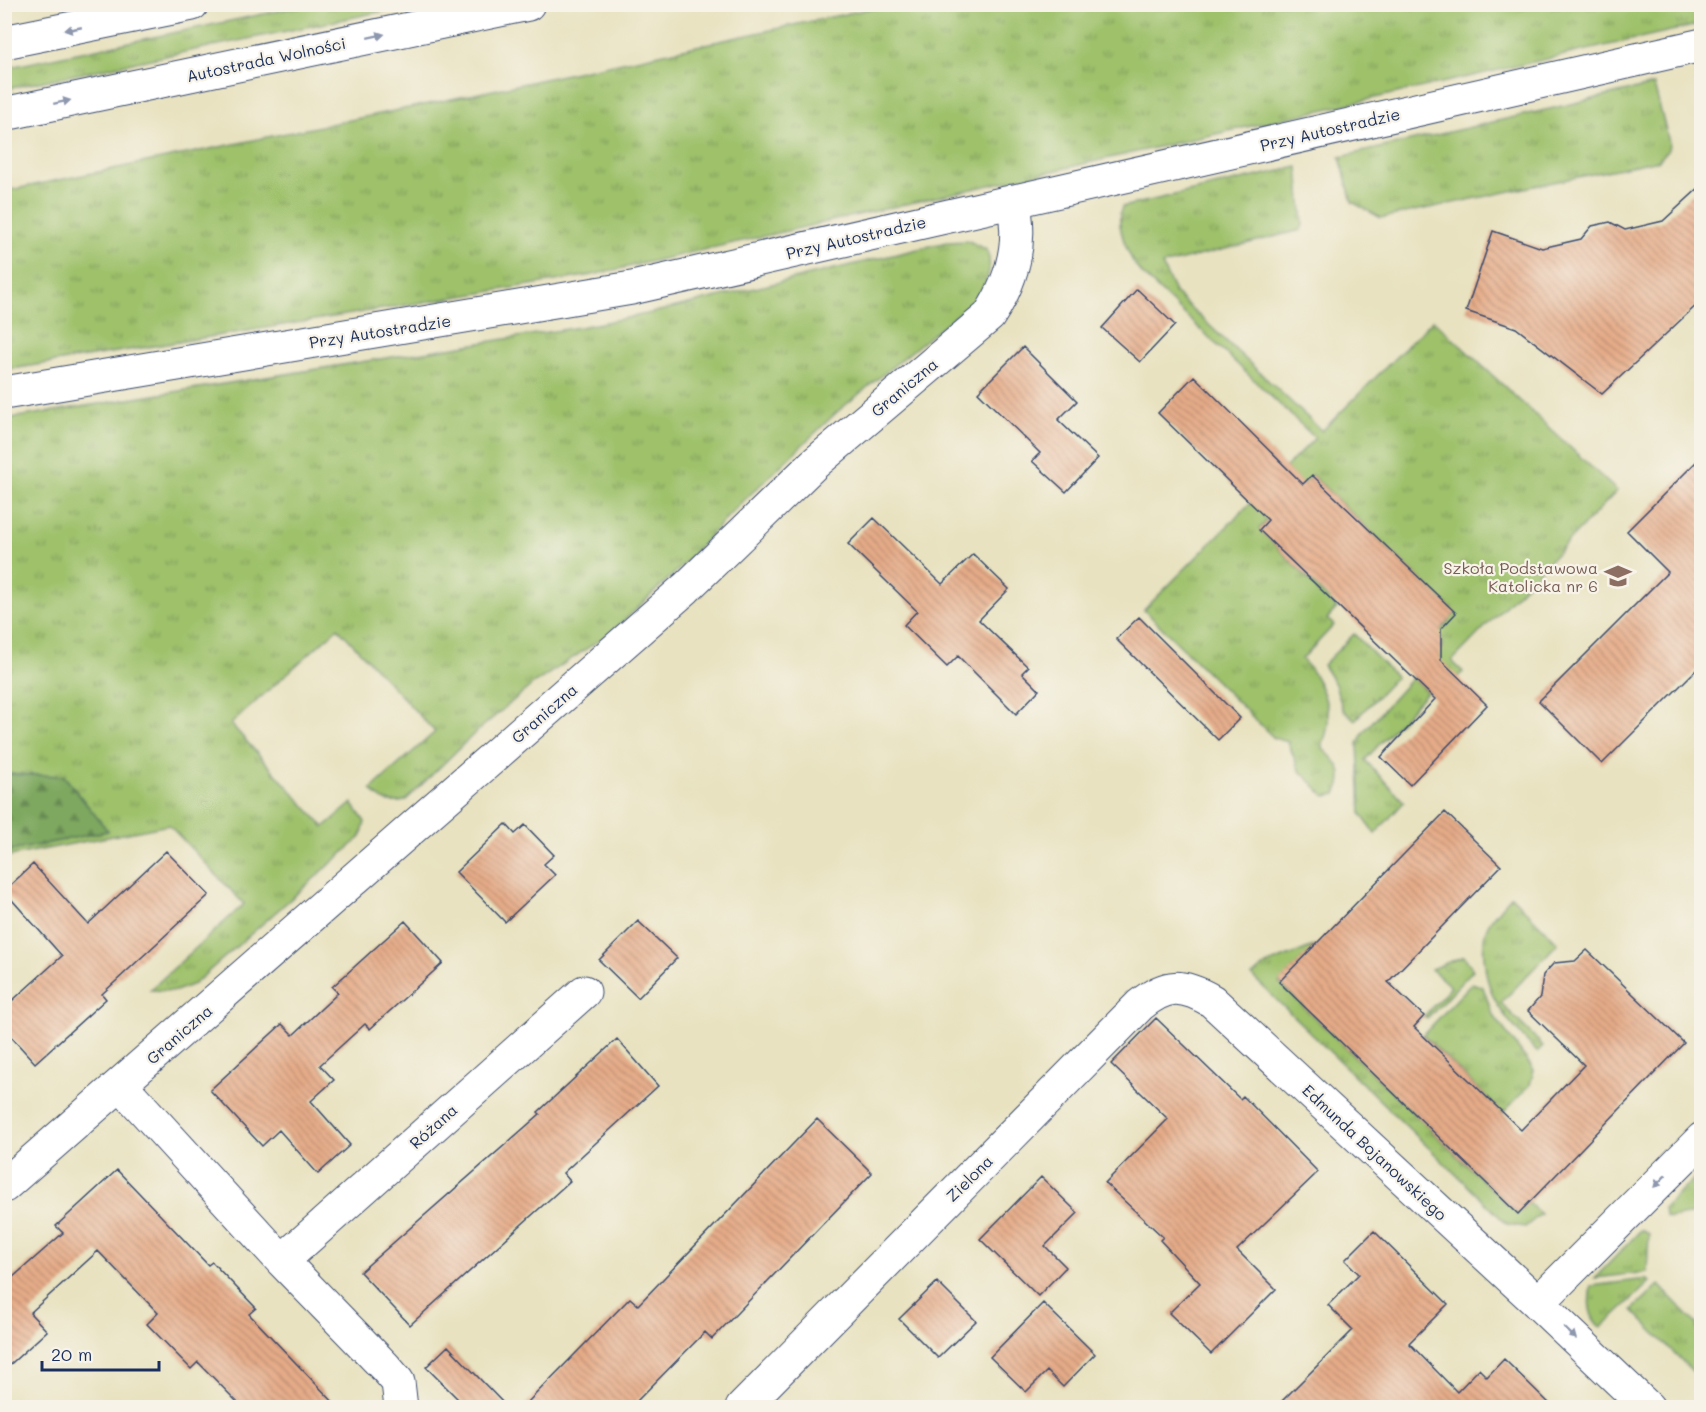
<svg xmlns="http://www.w3.org/2000/svg" width="1706" height="1412" viewBox="0 0 1706 1412" font-family="Mali,sans-serif">
  <defs>
    <pattern id="grass-tufts" width="24" height="20" patternUnits="userSpaceOnUse" patternTransform="scale(1.5)"><rect width="24" height="20" fill="#9ec16b"/><path d="M3 7l-1-3M5 7V3M7 7l1-3M15 17l-1-3M17 17v-4M19 17l1-3" fill="none" stroke="#809d5b"/></pattern>
    <pattern id="forest-firs" width="22" height="20" patternUnits="userSpaceOnUse" patternTransform="scale(1.5)"><rect width="22" height="20" fill="#7ea75f"/><path d="M5 1l3.5 6h-7zM16 11l3.5 6h-7z" fill="#668852"/></pattern>
    <pattern id="building-back-hatch" width="6" height="6" patternUnits="userSpaceOnUse" patternTransform="scale(1.5)"><rect width="6" height="6" fill="#e6ac88"/><path d="M-1 5l2 2M0 0l6 6M5-1l2 2" fill="none" stroke="#ba8c72"/></pattern>
  </defs>
  <rect width="100%" height="100%" fill="#f7f3e8"/>
  <filter id="ink" filterUnits="userSpaceOnUse"><feTurbulence type="fractalNoise" baseFrequency=".0167" numOctaves="2"/><feDisplacementMap in="SourceGraphic" scale="12" xChannelSelector="R" yChannelSelector="G"/><feConvolveMatrix kernelMatrix="1 2 1 2 8 2 1 2 1" color-interpolation-filters="sRGB"/></filter>
  <filter id="wash" filterUnits="userSpaceOnUse"><feTurbulence type="fractalNoise" baseFrequency=".008" numOctaves="4" result="noise"/><feDisplacementMap in="SourceGraphic" scale="24" xChannelSelector="R" yChannelSelector="G"/><feGaussianBlur stdDeviation="1.35" result="paint"/><feColorMatrix in="noise" values="0 0 0 0 0 0 0 0 0 0 0 0 0 0 0 0 0 1.4 0 .05"/><feComposite in="paint" operator="in"/></filter>
  <g filter="url(#wash)">
    <rect width="100%" height="100%" fill="#e8e2c0"/>
    <path fill="url(#grass-tufts)" stroke="#5c7864" stroke-width="1.5" d="M311,4L413,5L5,89V68Z
      M891,4H1701L1702,24L592,275L5,370V191L433,103Z
      M1654,85L1669,142L1668,150L1659,160L1381,218L1352,202L1340,157Z
      M1298,167L1303,224L1301,230L1162,265L1176,294L1322,431L1433,320L1617,491L1452,661L1463,672L1452,682L1438,658L1442,645L1439,632L1456,613L1312,475L1259,529L1337,608L1327,619L1334,625L1302,659C1319,677 1332,705 1327,730C1326,737 1322,741 1323,749C1339,763 1347,773 1336,794L1325,796L1299,770L1288,742L1274,738L1144,610L1315,438L1140,272C1129,258 1114,224 1122,207Z
      M969,241L987,250C994,271 986,286 972,302L837,412L734,510L679,569L628,617L606,636L533,684L475,733L405,801C389,804 381,802 371,789L435,732L338,628L231,724L324,827L352,803L365,822L361,837L194,984L176,991L150,990L244,904L169,825L5,857V852L107,831L64,776L5,774V419L580,327L647,314L947,242Z
      M1354,634L1396,677L1355,720L1343,710L1335,684L1323,665Z
      M1412,678L1427,692L1365,760L1404,802L1375,834L1361,814L1358,743L1364,731Z
      M1511,896L1558,943L1501,1003L1543,1046L1537,1052C1508,1021 1487,1002 1484,957C1483,946 1483,935 1488,925C1494,914 1503,905 1511,896Z
      M1316,945L1279,983L1517,1214L1528,1203L1541,1214L1525,1227L1507,1224L1252,976L1266,965Z
      M1464,956L1473,970L1427,1019L1424,1016L1451,987L1431,969Z
      M1472,983L1483,987L1492,1013L1534,1070L1530,1085L1503,1113L1423,1035Z
      M1701,1172V1213L1669,1218L1665,1216L1664,1208Z
      M1641,1230L1649,1234L1647,1272L1595,1278Z
      M1647,1279L1650,1282L1601,1328C1588,1317 1588,1302 1591,1286Z
      M1659,1285L1701,1329V1363L1696,1375L1632,1310Z"/>
    <path fill="url(#forest-firs)" stroke="#4c6b5e" stroke-width="1.5" d="M5,774L64,776L108,831L5,852Z"/>
    <g id="blocks">
      <path fill="url(#building-back-hatch)" d="M1701,186V301L1602,394L1516,328L1466,311L1493,231L1542,248L1581,239L1592,226L1610,222L1625,230L1663,221Z
        M1137,289L1175,325L1140,362L1102,328Z
        M1023,347L1077,401L1058,420L1098,458L1066,492L1032,461L1040,453L978,392Z
        M1194,376L1303,484L1312,475L1456,613L1441,629V660L1487,705L1410,785L1381,757L1435,699L1259,530L1268,520L1158,413Z
        M1701,457V665L1602,764L1539,701L1668,572L1627,531Z
        M874,518L942,584L973,554L1009,589L979,620L1028,667L1022,673L1039,690L1016,714L958,656L947,667L904,625L917,611L848,544Z
        M1139,617L1240,718L1218,740L1116,639Z
        M1445,812L1501,866L1388,982L1424,1016L1414,1027L1521,1130L1584,1065L1528,1011L1540,997L1543,975L1554,963L1575,961L1587,950L1684,1043L1518,1214L1279,982Z
        M506,824L515,834L525,825L554,855L544,864L555,875L505,922L456,872Z
        M166,851L209,895L102,994L106,999L35,1063L4,1029V1008L62,956L4,891L33,864L88,924Z
        M405,921L443,963L370,1029L365,1024L320,1065L334,1080L311,1101L350,1145L318,1174L279,1130L262,1146L210,1090L282,1024L293,1035L338,993L332,987Z
        M638,921L677,958L638,998L599,960Z
        M1156,1018L1240,1099L1243,1096L1318,1172L1237,1250L1276,1289L1211,1354L1169,1313L1200,1283L1160,1240L1163,1237L1105,1183L1168,1119L1111,1064Z
        M617,1039L658,1086L563,1173L570,1181L410,1325L360,1272L540,1114L538,1112Z
        M817,1119L872,1173L712,1339L705,1332L631,1407H523L630,1298L638,1305Z
        M117,1170L208,1265L212,1262L256,1308L249,1314L338,1407H242L198,1362L191,1369L147,1324L158,1313L98,1251L30,1313L47,1331L4,1370V1285L63,1233L56,1226Z
        M1041,1177L1078,1213L1045,1246L1066,1267L1038,1296L980,1239Z
        M1374,1231L1448,1304L1409,1343L1457,1392L1479,1369L1487,1377L1504,1359L1553,1407H1276L1353,1330L1328,1305L1359,1274L1345,1260Z
        M937,1282L976,1321L938,1358L899,1319Z
        M1043,1303L1095,1354L1063,1387L1047,1371L1026,1392L990,1357Z
        M448,1346L507,1407H466L426,1367Z"/>
    </g>
  </g>
  <g filter="url(#ink)">
    <use href="#blocks" fill-opacity="0" stroke="#3a4a6d" stroke-width="1.5"/>
    <g fill="none" stroke-linecap="round" stroke-linejoin="round">
      <defs>
        <path id="minor" d="M4,393L632,288L1702,45
          M121,1085L282,1261L385,1367L398,1382L401,1408
          M4,1186L686,588L814,464L989,316C1012,281 1023,242 1013,201
          M282,1261L584,992
          M742,1408L1140,1005C1167,983 1182,984 1212,1001L1538,1303
          M1648,1408L1538,1303L1702,1139"/>
        <path id="highway" d="M4,42L192,4
          M4,114L528,4"/>
      </defs>
      <use href="#minor" stroke="#3a4a6d" stroke-width="35"/>
      <use href="#highway" stroke="#3a4a6d" stroke-width="35"/>
      <use href="#minor" stroke="#fff" stroke-width="33"/>
      <use href="#highway" stroke="#fff" stroke-width="33"/>
    </g>
    <defs><path id="oneway-solid" d="M-6-.8H1V-3.2L6.5 0L1 3.2V.8H-6Z" transform="scale(1.5)"/></defs>
    <g fill="#8d97ae">
      <use href="#oneway-solid" transform="translate(73 29) rotate(169)"/>
      <use href="#oneway-solid" transform="translate(376 36) rotate(-12)"/>
      <use href="#oneway-solid" transform="translate(62 102) rotate(-12)"/>
      <use href="#oneway-solid" transform="translate(1660 1181) rotate(135)"/>
      <use href="#oneway-solid" transform="translate(1570 1333) rotate(44)"/>
    </g>
  </g>
  <defs>
    <symbol id="school-bare" viewBox="-9 -9 18 18"><path d="M0-5L7-2L0 1L-7-2ZM-4 1L0 2.5L4 1V4Q0 6-4 4Z" fill="#8d6e63" stroke="#f7f3e8" stroke-width="2.5" paint-order="stroke"/></symbol>
  </defs>
  <g fill-rule="evenodd">
    <use href="#school-bare" x="1599" y="557" width="38" height="38"/>
  </g>
  <g text-anchor="middle" dominant-baseline="central" stroke-width="4.5" stroke-linejoin="round" paint-order="stroke">
    <g font-size="16" fill="#1b2f5e" stroke="#f7f3e8">
      <text transform="translate(266 59) rotate(-12)">Autostrada Wolności</text>
      <text transform="translate(1330 129) rotate(-13)">Przy Autostradzie</text>
      <text transform="translate(856 237) rotate(-13)">Przy Autostradzie</text>
      <text transform="translate(380 331) rotate(-9)">Przy Autostradzie</text>
      <text transform="translate(904 387) rotate(-40)">Graniczna</text>
      <text transform="translate(544 713) rotate(-41)">Graniczna</text>
      <text transform="translate(179 1034) rotate(-41)">Graniczna</text>
      <text transform="translate(433 1126) rotate(-42)">Różana</text>
      <text transform="translate(1375 1152) rotate(43)">Edmunda Bojanowskiego</text>
      <text transform="translate(969 1178) rotate(-45)">Zielona</text>
    </g>
    <g font-size="16" fill="#785e54" stroke="#f7f3e8" text-anchor="end">
      <text x="1598" y="567">Szkoła Podstawowa<tspan x="1598" dy="18">Katolicka nr 6</tspan></text>
    </g>
  </g>
  <rect width="1706" height="1412" fill="none" stroke="#f7f3e8" stroke-width="24"/>
  <path d="M42 1361v9h117v-9" fill="none" stroke="#1b2f5e" stroke-width="3"/>
  <text x="51" y="1361" font-size="18" fill="#1b2f5e" stroke="#f7f3e8" stroke-width="4.5" paint-order="stroke">20 m</text>
</svg>
